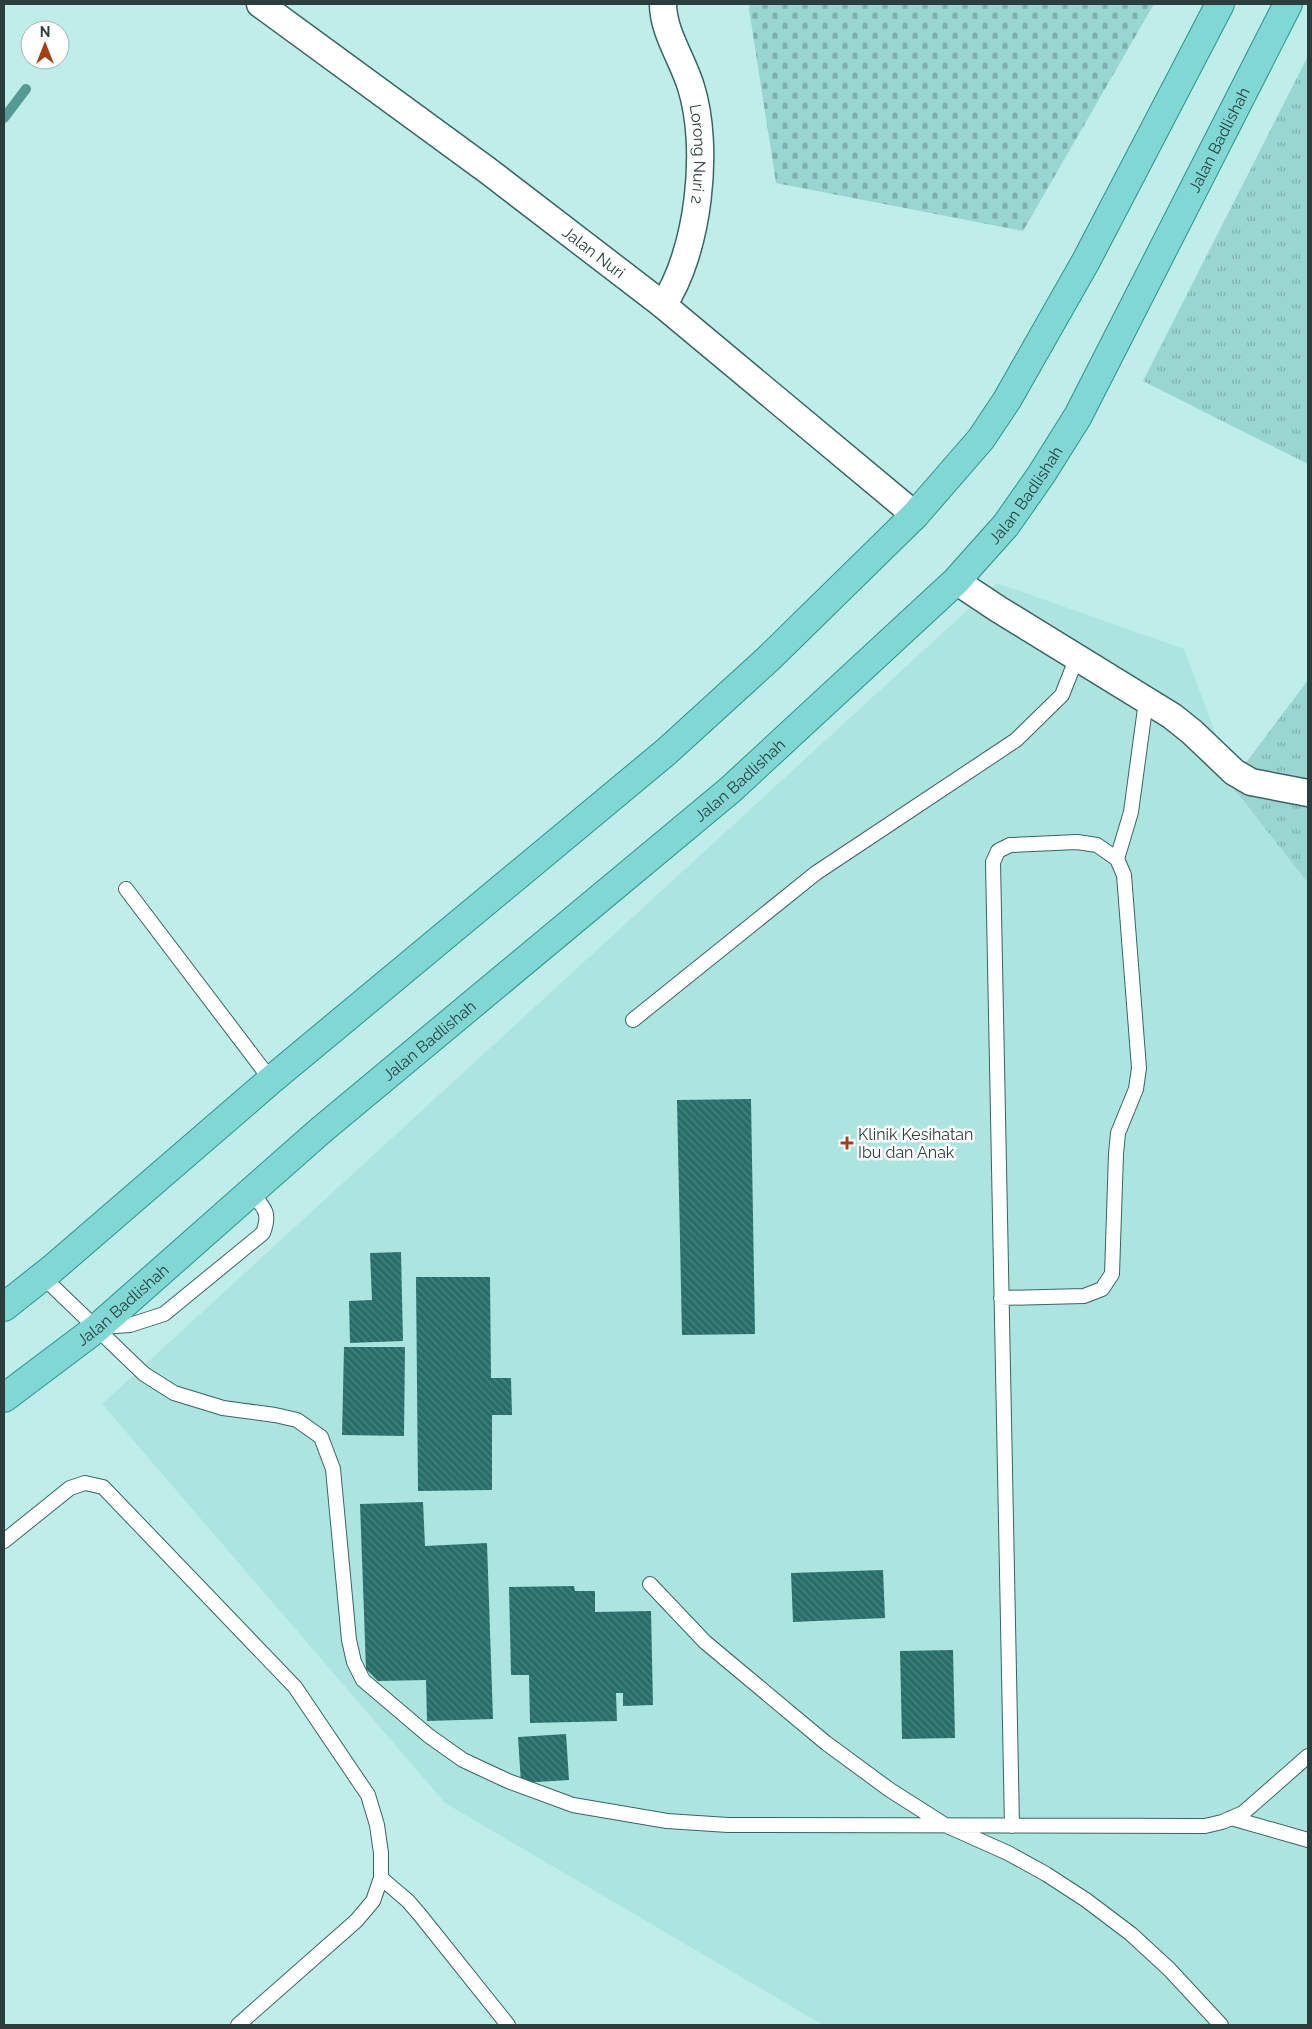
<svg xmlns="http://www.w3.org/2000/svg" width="1312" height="2029" viewBox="0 0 1312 2029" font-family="Raleway,sans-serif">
  <defs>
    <pattern id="grass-tufts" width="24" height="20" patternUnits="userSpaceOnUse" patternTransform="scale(1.25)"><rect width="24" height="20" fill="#99d6d1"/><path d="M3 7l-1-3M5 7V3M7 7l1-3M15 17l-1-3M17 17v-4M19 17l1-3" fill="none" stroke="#7dafab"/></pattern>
    <pattern id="cemetery-stones" width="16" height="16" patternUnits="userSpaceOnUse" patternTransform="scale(1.25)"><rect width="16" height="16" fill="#99d6d1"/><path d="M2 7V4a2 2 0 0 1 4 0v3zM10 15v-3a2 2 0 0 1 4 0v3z" fill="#7dafab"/></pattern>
    <pattern id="building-back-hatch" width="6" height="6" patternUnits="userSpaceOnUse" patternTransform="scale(1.25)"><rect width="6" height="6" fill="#276e6a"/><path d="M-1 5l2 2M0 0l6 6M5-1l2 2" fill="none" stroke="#4d8481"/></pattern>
  </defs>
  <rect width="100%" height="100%" fill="#bfeeea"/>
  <path fill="#ace5e0" d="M997,583L1184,649L1239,796L1308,883V2025H823L445,1803L102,1404Z"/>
  <path fill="url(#grass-tufts)" d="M1308,56V464L1143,381Z
    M1308,680V883L1230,784Z"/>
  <path fill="url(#cemetery-stones)" d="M750,4H1154L1023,231L776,183L749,9Z"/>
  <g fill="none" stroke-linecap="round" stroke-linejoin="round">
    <path stroke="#569a95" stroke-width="10" d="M4,118L26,89"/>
  </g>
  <path fill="url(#building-back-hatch)" d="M751,1099L755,1334L682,1335L677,1100Z
    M401,1252L403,1341L350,1343L349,1301L372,1300L370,1253Z
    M416,1277H490L491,1378H511L512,1415H492V1490L418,1491Z
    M344,1347H405L404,1436L342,1435Z
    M423,1502L425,1546L487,1543L493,1719L427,1721L426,1680L378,1681L366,1669L360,1504Z
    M883,1570L885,1618L793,1622L791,1573Z
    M574,1586L575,1591H595V1612L651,1611L653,1705L623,1706V1693H616L617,1721L530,1723L529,1675H511L509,1587Z
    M953,1650L955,1738L902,1739L900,1651Z
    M566,1734L569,1780L521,1783L518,1737Z"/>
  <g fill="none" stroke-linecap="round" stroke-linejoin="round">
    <defs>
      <path id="lane" d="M1117,859L1131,812L1146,701
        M126,889L271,1080
        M633,1020L816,873L1016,740L1062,695L1077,657
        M43,1277L144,1374L174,1393L223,1408L275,1415L297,1420L321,1437L333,1469L349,1640L354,1662L363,1680L429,1736L463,1760L508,1781L573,1805L667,1821L728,1825L1205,1826L1222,1822L1243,1813L1308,1756
        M1001,1298L1084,1296L1102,1289L1112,1274L1116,1154L1118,1133L1136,1089L1139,1068L1124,875L1117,859L1097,845L1077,842L1010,845L998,851L993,862L1012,1826
        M102,1327L130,1325L164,1314L263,1233C271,1212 264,1208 251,1192
        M4,1541L70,1488L85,1483L103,1487L295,1687L368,1795L377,1825L381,1853V1878L373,1901L356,1921L238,2025
        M650,1584L705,1642L826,1743L890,1790L945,1825L1008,1853L1046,1874L1086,1900L1131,1934L1169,1969L1221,2025
        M1231,1818L1308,1840
        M381,1878L408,1901L420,1915L508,2025"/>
      <g id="street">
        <path id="s1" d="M260,4L487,170L663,305L915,515"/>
        <path id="s2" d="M663,4C663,32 683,60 691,87C710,147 699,252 663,305"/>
        <path d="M956,581L998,609L1172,716L1192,732L1234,772L1251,782L1308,793"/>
      </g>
      <g id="primary">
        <path d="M4,1307L52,1269L271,1080L666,752L768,659L915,515L981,439L1007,400L1086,261L1220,4"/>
        <path id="s3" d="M4,1398L97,1328L320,1131L730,790L956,581L1006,525L1041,475L1078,416L1288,4"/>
      </g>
    </defs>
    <use href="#lane" stroke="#396461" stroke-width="16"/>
    <use href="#street" stroke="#396461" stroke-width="29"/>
    <use href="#primary" stroke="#2c918c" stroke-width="30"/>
    <use href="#lane" stroke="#fff" stroke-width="14"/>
    <use href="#street" stroke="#fff" stroke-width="26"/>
    <use href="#primary" stroke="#80d7d3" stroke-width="28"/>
  </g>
  <path fill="#a53f16" stroke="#fff" stroke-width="2" d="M844.5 1135.5h5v5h5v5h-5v5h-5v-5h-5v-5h5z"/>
  <g text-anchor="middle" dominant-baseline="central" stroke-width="5" stroke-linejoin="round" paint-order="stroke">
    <g font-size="16" fill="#2b3e3d" stroke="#fff">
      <text stroke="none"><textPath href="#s3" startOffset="1771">Jalan Badlishah</textPath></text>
      <text stroke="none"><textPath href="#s2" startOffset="156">Lorong Nuri 2</textPath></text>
      <text stroke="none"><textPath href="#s1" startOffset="416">Jalan Nuri</textPath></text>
      <text stroke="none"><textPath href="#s3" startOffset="1366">Jalan Badlishah</textPath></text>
      <text stroke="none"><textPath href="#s3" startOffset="961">Jalan Badlishah</textPath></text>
      <text stroke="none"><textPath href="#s3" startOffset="556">Jalan Badlishah</textPath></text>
      <text stroke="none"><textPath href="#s3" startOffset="151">Jalan Badlishah</textPath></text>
    </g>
    <g font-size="16" fill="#2b3e3d" stroke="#fff" text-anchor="start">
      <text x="858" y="1134">Klinik Kesihatan<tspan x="858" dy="18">Ibu dan Anak</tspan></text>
    </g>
  </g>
  <rect width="1312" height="2029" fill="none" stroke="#2b3e3d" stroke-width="10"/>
  <g transform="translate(45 45)"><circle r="24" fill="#ffffff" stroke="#aab2b1"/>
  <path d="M0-4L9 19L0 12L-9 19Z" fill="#a53f16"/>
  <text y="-8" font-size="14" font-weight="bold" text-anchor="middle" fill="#2b3e3d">N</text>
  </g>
</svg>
